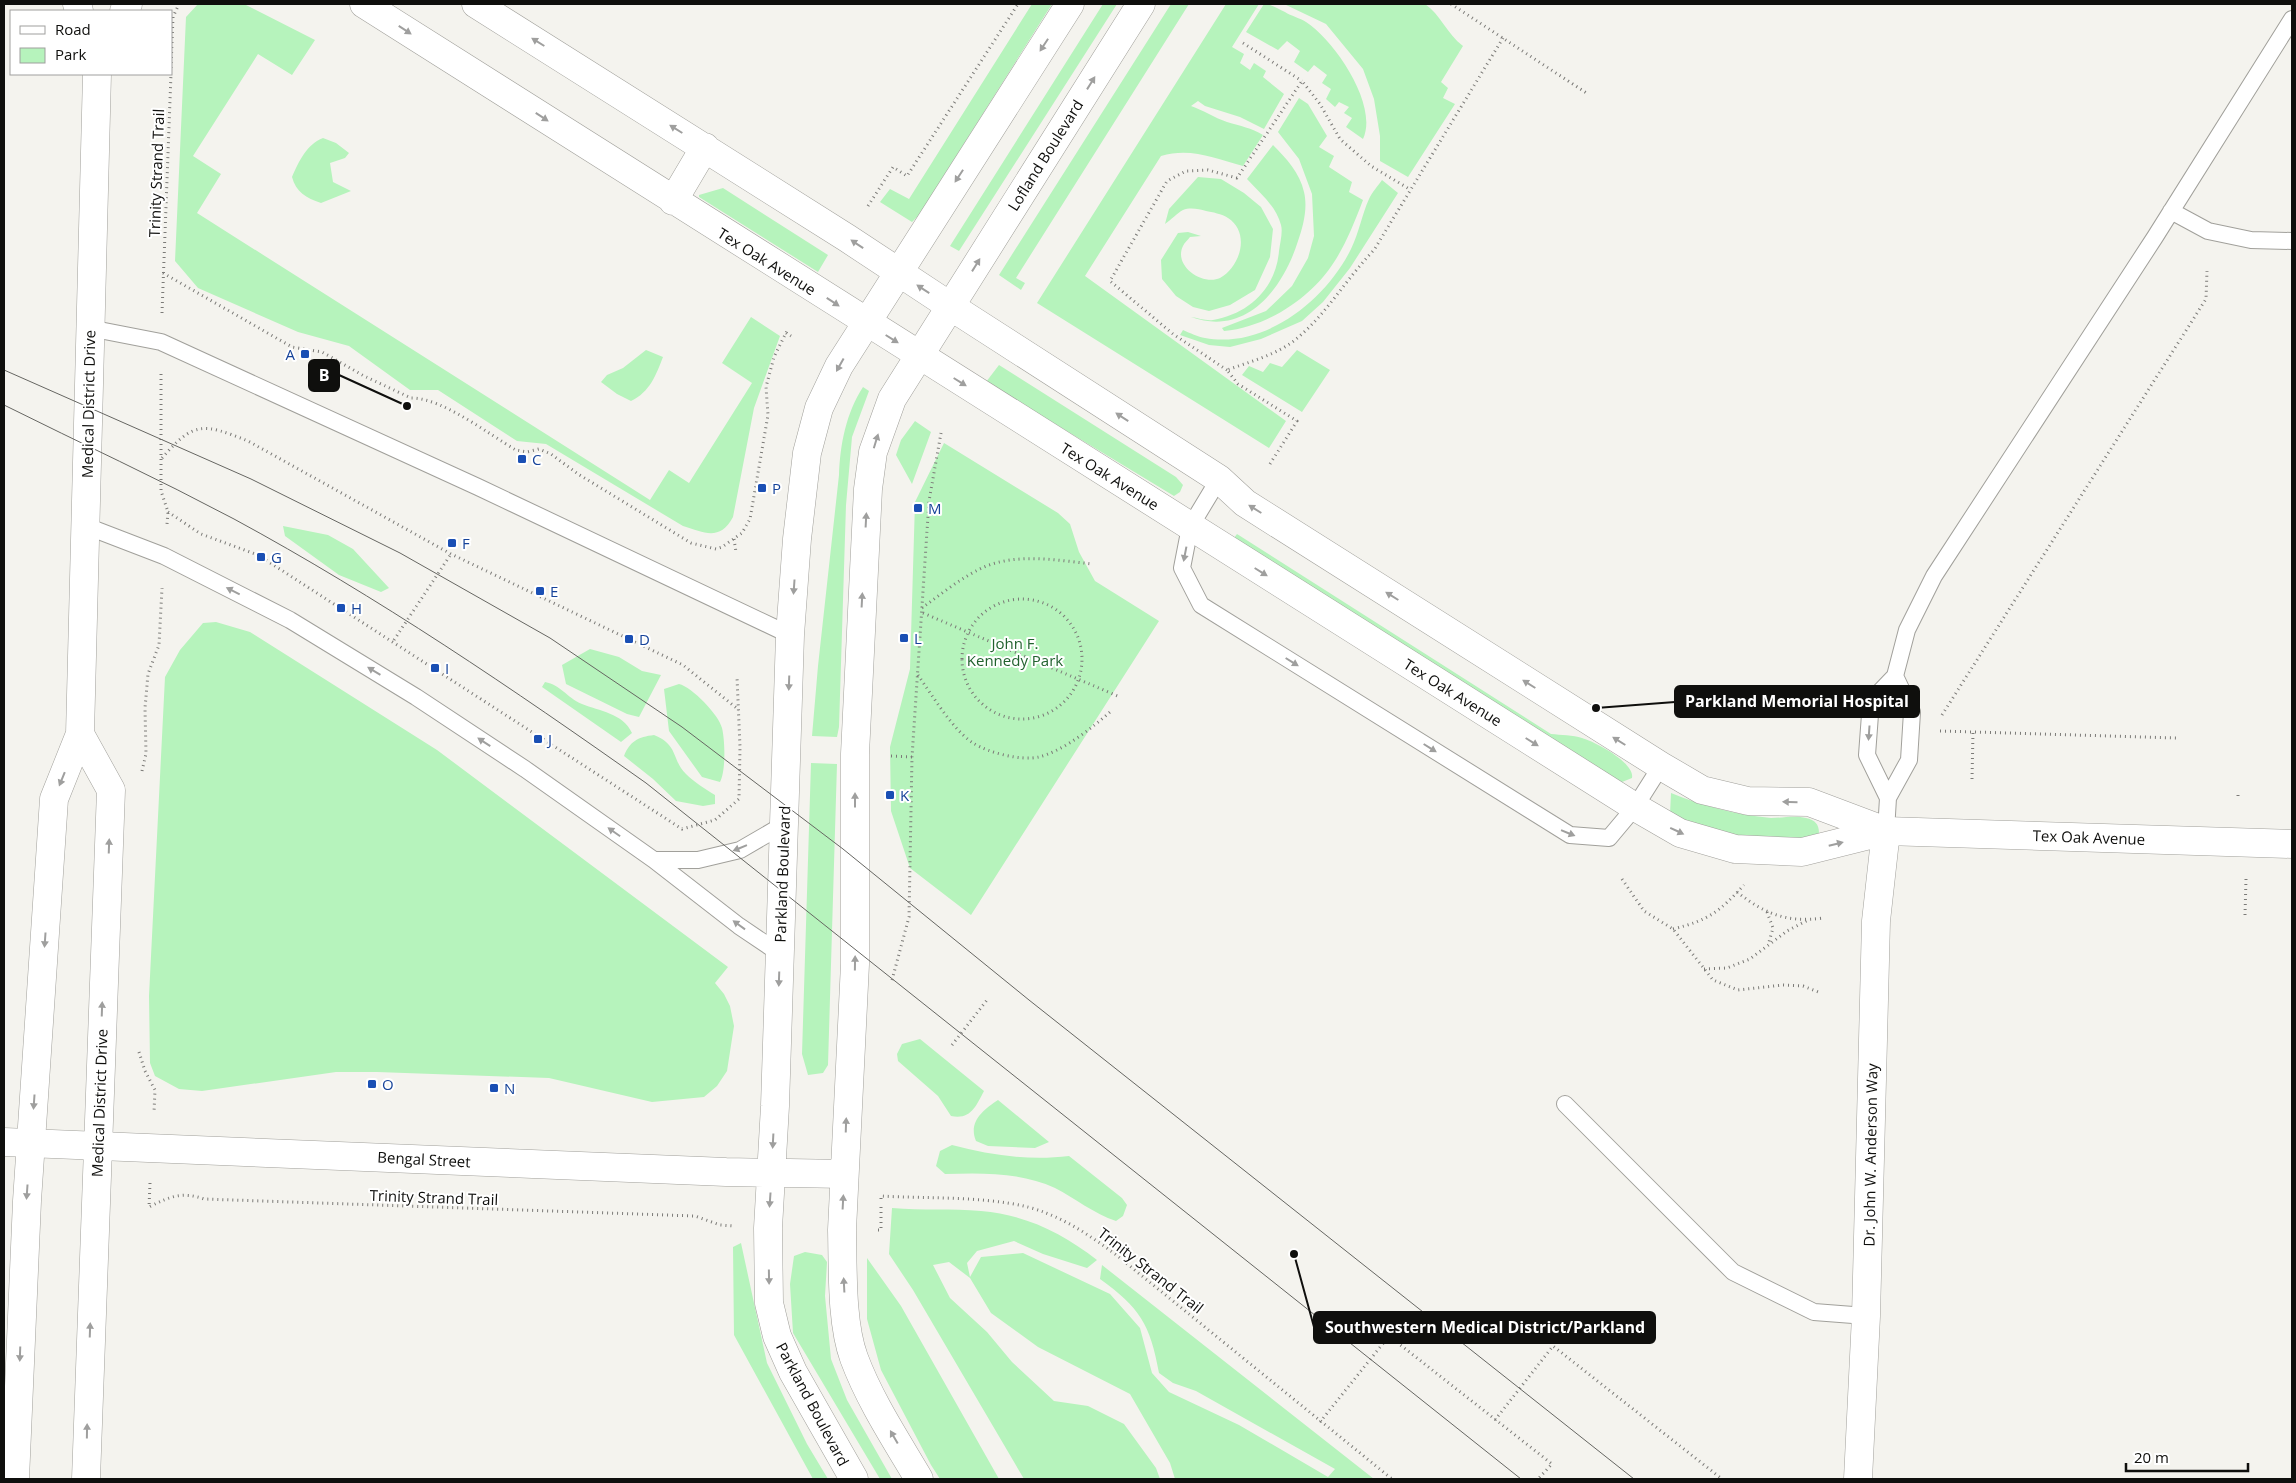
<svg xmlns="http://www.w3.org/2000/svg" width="2296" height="1483" viewBox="0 0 2296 1483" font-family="'Open Sans',sans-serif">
  <rect width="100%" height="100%" fill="#f4f3ee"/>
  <path fill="#b6f3bc" d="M198,4H244L315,40L292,75L258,54L193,156L221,174L197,213L650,500L669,470L689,483L752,383L722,363L751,317L780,336L754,408L733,517C720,541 705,533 683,526L546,444L517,441L438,390H410L349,346L298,332L198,288L175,261L186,17Z
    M1032,4H1052L919,215L912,222L880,202L890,189L909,199Z
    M1103,4H1117L959,251L950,246Z
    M1171,4H1189L1016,278L1025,283L1021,290L999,275Z
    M1226,4H1259L1232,47L1244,54L1240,63L1250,70L1254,63L1266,71L1263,77L1284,94L1264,129L1240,117L1205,106L1198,101L1191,106C1203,110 1215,118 1227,122C1241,126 1251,128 1263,135L1243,166C1214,158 1190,147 1161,156L1085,276L1286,421L1269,448L1037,303Z
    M1264,4C1271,4 1278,9 1285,12C1291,16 1300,18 1306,22C1334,40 1379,105 1363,139L1346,127L1352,118L1344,113L1349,107L1339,102L1335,107L1326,99L1331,89L1322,83L1327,75L1314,65L1308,72L1294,62L1300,51L1287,41L1278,50L1246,32Z
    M1284,4H1425C1440,14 1447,34 1463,46L1441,82L1448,88L1443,98L1455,104L1408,177L1380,161V136L1374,99L1363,69L1326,24Z
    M1299,98L1308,104L1327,136L1319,147L1334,156L1329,167L1352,182L1349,192L1363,200C1344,250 1329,283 1281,312C1263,322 1245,329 1224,331L1222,328L1266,311L1292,286L1308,258L1314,236L1312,194L1299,159L1278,132Z
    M323,138L336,143L349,153L345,158L330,163L333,182L351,191L321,203C306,198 296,192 292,177C299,161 307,144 323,138Z
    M1273,145C1286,158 1300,173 1304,192C1308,208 1303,227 1298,241C1283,289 1246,337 1191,317C1198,318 1206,321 1213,320C1249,314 1276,288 1279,251C1280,243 1283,232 1281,225C1276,206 1260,193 1247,179Z
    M1198,177L1221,179L1244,193L1261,207L1273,229L1270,257L1255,290L1230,305L1209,311L1193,307L1176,296L1162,279L1161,260L1178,233L1188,232L1201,236L1190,237C1188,240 1184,243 1183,246C1173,266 1203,286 1220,278C1240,267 1251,233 1228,218C1222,214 1212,212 1206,211C1199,209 1190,207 1183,210C1177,213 1171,220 1165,224L1169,209Z
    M1382,180L1398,193L1350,268L1323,302L1302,321L1261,339L1230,347L1209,345L1180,335L1183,330C1190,333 1198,337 1205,338C1265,349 1326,300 1351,249C1359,233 1362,214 1369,199C1372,192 1378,186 1382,180Z
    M723,188L828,255L818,272L699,197V195Z
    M646,350L663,357C656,375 650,392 631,401L617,394L601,382L607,375L623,368Z
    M1297,350L1330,370L1302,412L1242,375L1249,366L1263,372L1270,363L1282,367Z
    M999,365L1176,477L1183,485L1180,492L1174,496L986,382Z
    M863,387L869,391L852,437L846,505L839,727L837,737L812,736L818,666L839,475C840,445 846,413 863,387Z
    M915,421L931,432L912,484L896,455L901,440Z
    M944,443L1058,513L1070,524L1079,552L1095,581L1159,621L971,915L910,868L891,811L890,747L910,669L915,502Z
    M283,526L328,535L353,549L389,588L381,592L339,575L285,536Z
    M1237,534L1551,734C1561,735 1573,735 1582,738C1596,742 1635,763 1632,778L1622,782L1607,774L1234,538Z
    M216,622L250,632L437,750L728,967L715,983L724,994L730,1006L734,1026L727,1071L717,1086L704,1097L652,1102L549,1078L377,1072H336L202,1091L179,1089L155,1076L150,1063L149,996L165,677L180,650L203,623Z
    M590,649L619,657L642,671L661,675L639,717L627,714L566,684L562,665Z
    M545,682C561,685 566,697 582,704C599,711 623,713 632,733L621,742L542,687Z
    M679,684C692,687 719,715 722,728C725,740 726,771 720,782L702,777L669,731L664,689Z
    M654,735C679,745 671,759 686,774C694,782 705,789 715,795V804L703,806L676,801L653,779L624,756C630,741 638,737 654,735Z
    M811,763L837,764L828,1065L823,1073L808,1075L802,1054Z
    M1671,793C1703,806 1737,815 1771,818C1782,818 1795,815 1806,818C1815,820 1819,824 1819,833L1813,838C1759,838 1720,840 1670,814Z
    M920,1039L984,1091C976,1106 971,1120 951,1116L938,1096L898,1061L897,1054L902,1044Z
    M998,1100L1049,1142L1035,1148L988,1146L976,1141C968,1122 983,1110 998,1100Z
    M952,1145C990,1155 1029,1161 1069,1156L1122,1198L1127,1205L1123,1216L1116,1221C1094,1214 1075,1198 1055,1188C1021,1172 982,1173 945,1174L936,1166L940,1151Z
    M892,1208C922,1211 952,1208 981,1211C1026,1215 1062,1233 1097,1260L1087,1268L1043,1254L1014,1241L977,1251L967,1263L970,1277L981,1257L1023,1253L1110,1294L1140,1328L1152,1373L1169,1392L1239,1425L1328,1477L1335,1469L1196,1391L1173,1383L1159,1373C1150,1324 1140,1308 1100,1279L1102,1265L1374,1479H1175L1170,1463L1130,1394L1038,1347L991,1313L970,1278L949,1262L933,1265L950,1298L987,1332L1012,1362L1054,1401L1088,1406L1124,1424L1156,1468L1160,1479H1024L913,1290L889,1254Z
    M741,1243L767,1363L807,1444L828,1479H813L734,1335L733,1247Z
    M805,1252L822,1255L827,1262L825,1296L831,1359L847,1400L892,1479H880L793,1333L790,1284L794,1256Z
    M867,1258L901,1306L999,1479H940L931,1465L881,1370L867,1319Z"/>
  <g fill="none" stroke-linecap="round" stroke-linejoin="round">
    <defs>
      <path id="lane" d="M2171,211L2208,231L2251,240L2292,241
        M89,328L161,342L478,487L790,635
        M1219,479L1190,527L1182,568L1201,605L1570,835L1609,838L1635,807L1661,766
        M86,526L164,556L290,620L416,697L525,769L654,860L739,926L779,953
        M1888,798L1867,755L1871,701L1895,676L1907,630L1934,576L2155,237L2292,19
        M1886,831L1888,798L1909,760L1912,712L1895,676
        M654,860H698L740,850L783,825
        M1565,1104L1733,1272L1814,1312L1866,1316"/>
      <path id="street" d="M364,4L1635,807L1680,833L1735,849L1802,852L1886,831L2292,844
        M476,4L847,238L950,306L1219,479L1245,503L1661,766L1702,790L1748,801L1809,802L1886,831
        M673,201L705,147
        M4,1142L726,1172L844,1174
        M854,1479L793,1372L777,1336L769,1303L768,1228L775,1106L790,635L797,539L807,453L819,408L839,366L1070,4
        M919,1479C896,1440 870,1401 854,1358C841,1323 843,1268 842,1230L855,964V754L868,489L873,452L892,399L1141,4
        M1858,1479L1866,1316L1876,921L1886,831"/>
      <path id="secondary" d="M77,4L79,11
        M124,11L128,4
        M80,734L111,790L86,1479
        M15,1479L27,1201L54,799L80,734L97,74"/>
    </defs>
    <use href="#lane" stroke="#a1a09b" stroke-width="18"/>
    <use href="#street" stroke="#a1a09b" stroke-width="29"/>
    <use href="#secondary" stroke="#a1a09b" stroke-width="29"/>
    <path stroke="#7b7a77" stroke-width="3" stroke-dasharray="1 4" stroke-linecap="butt" d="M1451,4L1588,94
      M1243,43L1302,81
      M171,68L173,17L179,4
      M868,206L893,167L907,176L1018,4
      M163,273L292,347L322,352L364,376L411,398C443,398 488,434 516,450L527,452L539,449L551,454L578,474L691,543L716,549L722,547L742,533L750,519L768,415L766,387L774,357L788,329
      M162,313L171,74
      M786,333L791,336
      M1227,370L1173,334L1110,281L1167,181L1186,171L1208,170L1237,178L1302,81L1320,104L1340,139L1371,166L1411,190
      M161,374V491L168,512L167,524
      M162,458C194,421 203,423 248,441L451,554L683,665L739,710
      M1270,464L1297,421L1238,384L1227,370C1249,362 1276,355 1295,340C1326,315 1346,279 1374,250L1503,38
      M168,512L201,534L258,555L682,829L715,820L739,799L740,747L737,677
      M734,539L736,552
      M962 659a60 60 0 1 1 120 0a60 60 0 1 1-120 0Z
      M922,608C941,594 962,577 984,567C1017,553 1057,560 1092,564
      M923,613L1120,697
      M394,640L451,554
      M918,675C932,695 953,730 973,743C989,753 1021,761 1039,757C1063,751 1092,728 1110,712
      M1942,715L2206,299L2207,271
      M1940,731L2177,738
      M891,756L912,757
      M142,771L146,754L145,708L148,674L159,645L162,588
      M1972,779L1973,732
      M2238,795V799
      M1622,879L1644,911L1673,929L1713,980L1738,990L1783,985L1803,986L1821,993
      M1737,892C1765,914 1787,923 1823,918
      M1767,912L1773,928L1769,942
      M2245,915L2246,879
      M1673,929C1709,920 1719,912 1744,885
      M1704,969L1727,968L1750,959L1787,931L1808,920
      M892,980L909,917L912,757L929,501L941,433
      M952,1045L987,1000
      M139,1052L145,1071L155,1090L154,1112
      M150,1183L149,1207C169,1197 182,1191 204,1199L695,1216L720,1225L734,1226
      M881,1199V1196C929,1199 1003,1195 1046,1213C1072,1223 1093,1238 1115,1254L1392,1479
      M878,1230H881V1205
      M1495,1420L1553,1346L1722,1479
      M1320,1422L1389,1336L1552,1464L1538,1479"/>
    <use href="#lane" stroke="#fff" stroke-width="16"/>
    <use href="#street" stroke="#fff" stroke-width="28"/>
    <use href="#secondary" stroke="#fff" stroke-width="28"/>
    <path stroke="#666662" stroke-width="1" d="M4,370L251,479L400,553L550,638L682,727L843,849L1029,1000L1634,1479
      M4,405C80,443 159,479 234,519C378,597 513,689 646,783L1521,1479"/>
  </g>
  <defs><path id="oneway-solid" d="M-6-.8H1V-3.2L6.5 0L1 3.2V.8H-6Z" transform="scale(1.25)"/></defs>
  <g fill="#9f9f9e">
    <use href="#oneway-solid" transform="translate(405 30) rotate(33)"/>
    <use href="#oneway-solid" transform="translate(538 42) rotate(-148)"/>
    <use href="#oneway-solid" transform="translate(1044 45) rotate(123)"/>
    <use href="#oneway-solid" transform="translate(1091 83) rotate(-58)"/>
    <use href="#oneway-solid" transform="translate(542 117) rotate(33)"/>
    <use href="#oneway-solid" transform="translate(676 129) rotate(-148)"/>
    <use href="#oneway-solid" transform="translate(959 176) rotate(123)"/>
    <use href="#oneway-solid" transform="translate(857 244) rotate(-146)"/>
    <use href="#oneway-solid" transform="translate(976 265) rotate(-58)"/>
    <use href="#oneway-solid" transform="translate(923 289) rotate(-147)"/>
    <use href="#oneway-solid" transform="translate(833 302) rotate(33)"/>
    <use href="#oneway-solid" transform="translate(892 339) rotate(32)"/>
    <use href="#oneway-solid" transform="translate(840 365) rotate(119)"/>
    <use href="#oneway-solid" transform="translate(960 382) rotate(32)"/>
    <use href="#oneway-solid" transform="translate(1122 417) rotate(-147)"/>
    <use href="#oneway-solid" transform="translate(876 441) rotate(-73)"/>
    <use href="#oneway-solid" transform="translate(1255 509) rotate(-148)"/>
    <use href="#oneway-solid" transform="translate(866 520) rotate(-87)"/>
    <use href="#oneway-solid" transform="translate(1185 554) rotate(101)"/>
    <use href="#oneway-solid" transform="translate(1261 572) rotate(32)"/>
    <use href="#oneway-solid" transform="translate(794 587) rotate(94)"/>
    <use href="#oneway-solid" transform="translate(233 591) rotate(-153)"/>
    <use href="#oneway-solid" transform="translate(1392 596) rotate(-148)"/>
    <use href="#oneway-solid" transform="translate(862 600) rotate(-87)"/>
    <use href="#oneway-solid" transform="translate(1292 662) rotate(32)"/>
    <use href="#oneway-solid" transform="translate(374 671) rotate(-149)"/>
    <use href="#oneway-solid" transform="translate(789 683) rotate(92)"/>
    <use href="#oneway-solid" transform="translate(1529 684) rotate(-148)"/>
    <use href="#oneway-solid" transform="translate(1869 733) rotate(94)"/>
    <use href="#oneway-solid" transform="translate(1619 741) rotate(-148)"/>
    <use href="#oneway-solid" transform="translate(484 742) rotate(-147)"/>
    <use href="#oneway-solid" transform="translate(1532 742) rotate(32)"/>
    <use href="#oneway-solid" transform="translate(1430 748) rotate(32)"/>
    <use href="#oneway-solid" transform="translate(62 779) rotate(112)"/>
    <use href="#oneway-solid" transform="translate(855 800) rotate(-90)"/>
    <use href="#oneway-solid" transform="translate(1790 802) rotate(-179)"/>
    <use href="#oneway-solid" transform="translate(1677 831) rotate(25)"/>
    <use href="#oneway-solid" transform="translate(614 832) rotate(-145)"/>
    <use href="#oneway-solid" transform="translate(1568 833) rotate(22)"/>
    <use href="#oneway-solid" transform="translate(1836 844) rotate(-14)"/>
    <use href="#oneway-solid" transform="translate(109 846) rotate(-88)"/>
    <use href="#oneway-solid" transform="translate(740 848) rotate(158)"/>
    <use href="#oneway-solid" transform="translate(739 925) rotate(-144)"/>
    <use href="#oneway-solid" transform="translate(45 940) rotate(94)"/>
    <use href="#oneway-solid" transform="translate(855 963) rotate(-89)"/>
    <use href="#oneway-solid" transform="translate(779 979) rotate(92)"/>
    <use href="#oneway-solid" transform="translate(102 1009) rotate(-88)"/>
    <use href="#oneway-solid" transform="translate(34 1102) rotate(94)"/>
    <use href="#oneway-solid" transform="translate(846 1125) rotate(-88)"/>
    <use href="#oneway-solid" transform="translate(773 1141) rotate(93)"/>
    <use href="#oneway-solid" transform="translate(27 1192) rotate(94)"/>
    <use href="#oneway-solid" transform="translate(770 1200) rotate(94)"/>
    <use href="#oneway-solid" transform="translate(843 1202) rotate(-87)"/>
    <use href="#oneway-solid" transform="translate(769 1277) rotate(89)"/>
    <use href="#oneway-solid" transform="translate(844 1285) rotate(-93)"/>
    <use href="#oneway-solid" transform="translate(90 1330) rotate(-88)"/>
    <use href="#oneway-solid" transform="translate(20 1354) rotate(92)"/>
    <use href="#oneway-solid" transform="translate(87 1431) rotate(-89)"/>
    <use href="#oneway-solid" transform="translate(894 1437) rotate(-120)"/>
  </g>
  <g fill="#1a4fb4" stroke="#fff" stroke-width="2">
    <rect x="300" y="349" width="10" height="10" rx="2.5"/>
    <rect x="517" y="454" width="10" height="10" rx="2.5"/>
    <rect x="757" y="483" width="10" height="10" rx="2.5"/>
    <rect x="913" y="503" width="10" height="10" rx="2.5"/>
    <rect x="447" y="538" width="10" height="10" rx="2.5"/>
    <rect x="256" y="552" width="10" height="10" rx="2.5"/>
    <rect x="535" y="586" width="10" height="10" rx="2.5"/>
    <rect x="336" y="603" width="10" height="10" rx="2.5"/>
    <rect x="899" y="633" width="10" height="10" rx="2.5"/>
    <rect x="624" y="634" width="10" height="10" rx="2.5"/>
    <rect x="430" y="663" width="10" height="10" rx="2.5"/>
    <rect x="533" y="734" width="10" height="10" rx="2.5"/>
    <rect x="885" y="790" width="10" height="10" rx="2.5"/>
    <rect x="367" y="1079" width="10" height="10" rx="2.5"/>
    <rect x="489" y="1083" width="10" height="10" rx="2.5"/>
  </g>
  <g text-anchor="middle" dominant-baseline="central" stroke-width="4" stroke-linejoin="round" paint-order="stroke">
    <g font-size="15" fill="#0f0f0d" stroke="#fff">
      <text transform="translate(1045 155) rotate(-58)">Lofland Boulevard</text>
      <text transform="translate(156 173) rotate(-88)">Trinity Strand Trail</text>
      <text transform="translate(767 261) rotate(32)">Tex Oak Avenue</text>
      <text transform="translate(88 404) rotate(-89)">Medical District Drive</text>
      <text transform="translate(1110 476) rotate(32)">Tex Oak Avenue</text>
      <text transform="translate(1453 692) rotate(32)">Tex Oak Avenue</text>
      <text transform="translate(2089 837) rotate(2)">Tex Oak Avenue</text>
      <text transform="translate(782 874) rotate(-88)">Parkland Boulevard</text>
      <text transform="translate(99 1103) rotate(-88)">Medical District Drive</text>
      <text transform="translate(1870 1155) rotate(-89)">Dr. John W. Anderson Way</text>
      <text transform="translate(424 1159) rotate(3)">Bengal Street</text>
      <text transform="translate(434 1197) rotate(2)">Trinity Strand Trail</text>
      <text transform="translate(1151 1270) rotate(38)">Trinity Strand Trail</text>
      <text transform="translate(813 1404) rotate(62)">Parkland Boulevard</text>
    </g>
    <g font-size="15" fill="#164399" stroke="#fff" text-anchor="start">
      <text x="295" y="354" text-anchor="end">A</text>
      <text x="532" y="459">C</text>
      <text x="772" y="488">P</text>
      <text x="928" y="508">M</text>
      <text x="462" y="543">F</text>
      <text x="271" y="557">G</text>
      <text x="550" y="591">E</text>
      <text x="351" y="608">H</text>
      <text x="914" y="638">L</text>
      <text x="639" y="639">D</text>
      <text x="445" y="668">I</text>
      <text x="548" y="739">J</text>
      <text x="900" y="795">K</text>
      <text x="382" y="1084">O</text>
      <text x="504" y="1088">N</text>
    </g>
    <g font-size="15" fill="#21622e" stroke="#fff">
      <text x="1015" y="643">John F.<tspan x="1015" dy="17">Kennedy Park</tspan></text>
    </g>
  </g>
  <path fill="none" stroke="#0f0f0d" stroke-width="2" d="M407 406L339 375M1596 708L1675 702M1294 1254L1314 1327"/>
  <g fill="#0f0f0d" stroke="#fff" stroke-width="2">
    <circle cx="407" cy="406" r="5"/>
    <circle cx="1596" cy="708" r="5"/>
    <circle cx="1294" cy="1254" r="5"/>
  </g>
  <g fill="#0f0f0d" stroke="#0f0f0d" stroke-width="2">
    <rect x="309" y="360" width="30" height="31" rx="5"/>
    <rect x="1675" y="686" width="244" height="31" rx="5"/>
    <rect x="1314" y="1312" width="341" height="31" rx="5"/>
  </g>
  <g font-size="16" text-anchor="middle" font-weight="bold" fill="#fff">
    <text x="324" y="381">B</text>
    <text x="1797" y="707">Parkland Memorial Hospital</text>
    <text x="1485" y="1333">Southwestern Medical District/Parkland</text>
  </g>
  <rect width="2296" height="1483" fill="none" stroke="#0f0f0d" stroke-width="10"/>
  <rect x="10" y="10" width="162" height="65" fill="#ffffff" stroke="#9f9f9e"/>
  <rect x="20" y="26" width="25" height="8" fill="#ffffff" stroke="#9f9f9e"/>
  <text x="55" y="35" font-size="15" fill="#0f0f0d">Road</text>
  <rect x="20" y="48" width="25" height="15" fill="#b6f3bc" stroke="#9f9f9e"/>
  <text x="55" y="60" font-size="15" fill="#0f0f0d">Park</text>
  <path d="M2126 1463v8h122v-8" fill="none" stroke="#0f0f0d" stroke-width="2.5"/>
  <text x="2134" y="1463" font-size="15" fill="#0f0f0d" stroke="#ffffff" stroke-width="4" paint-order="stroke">20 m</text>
</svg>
